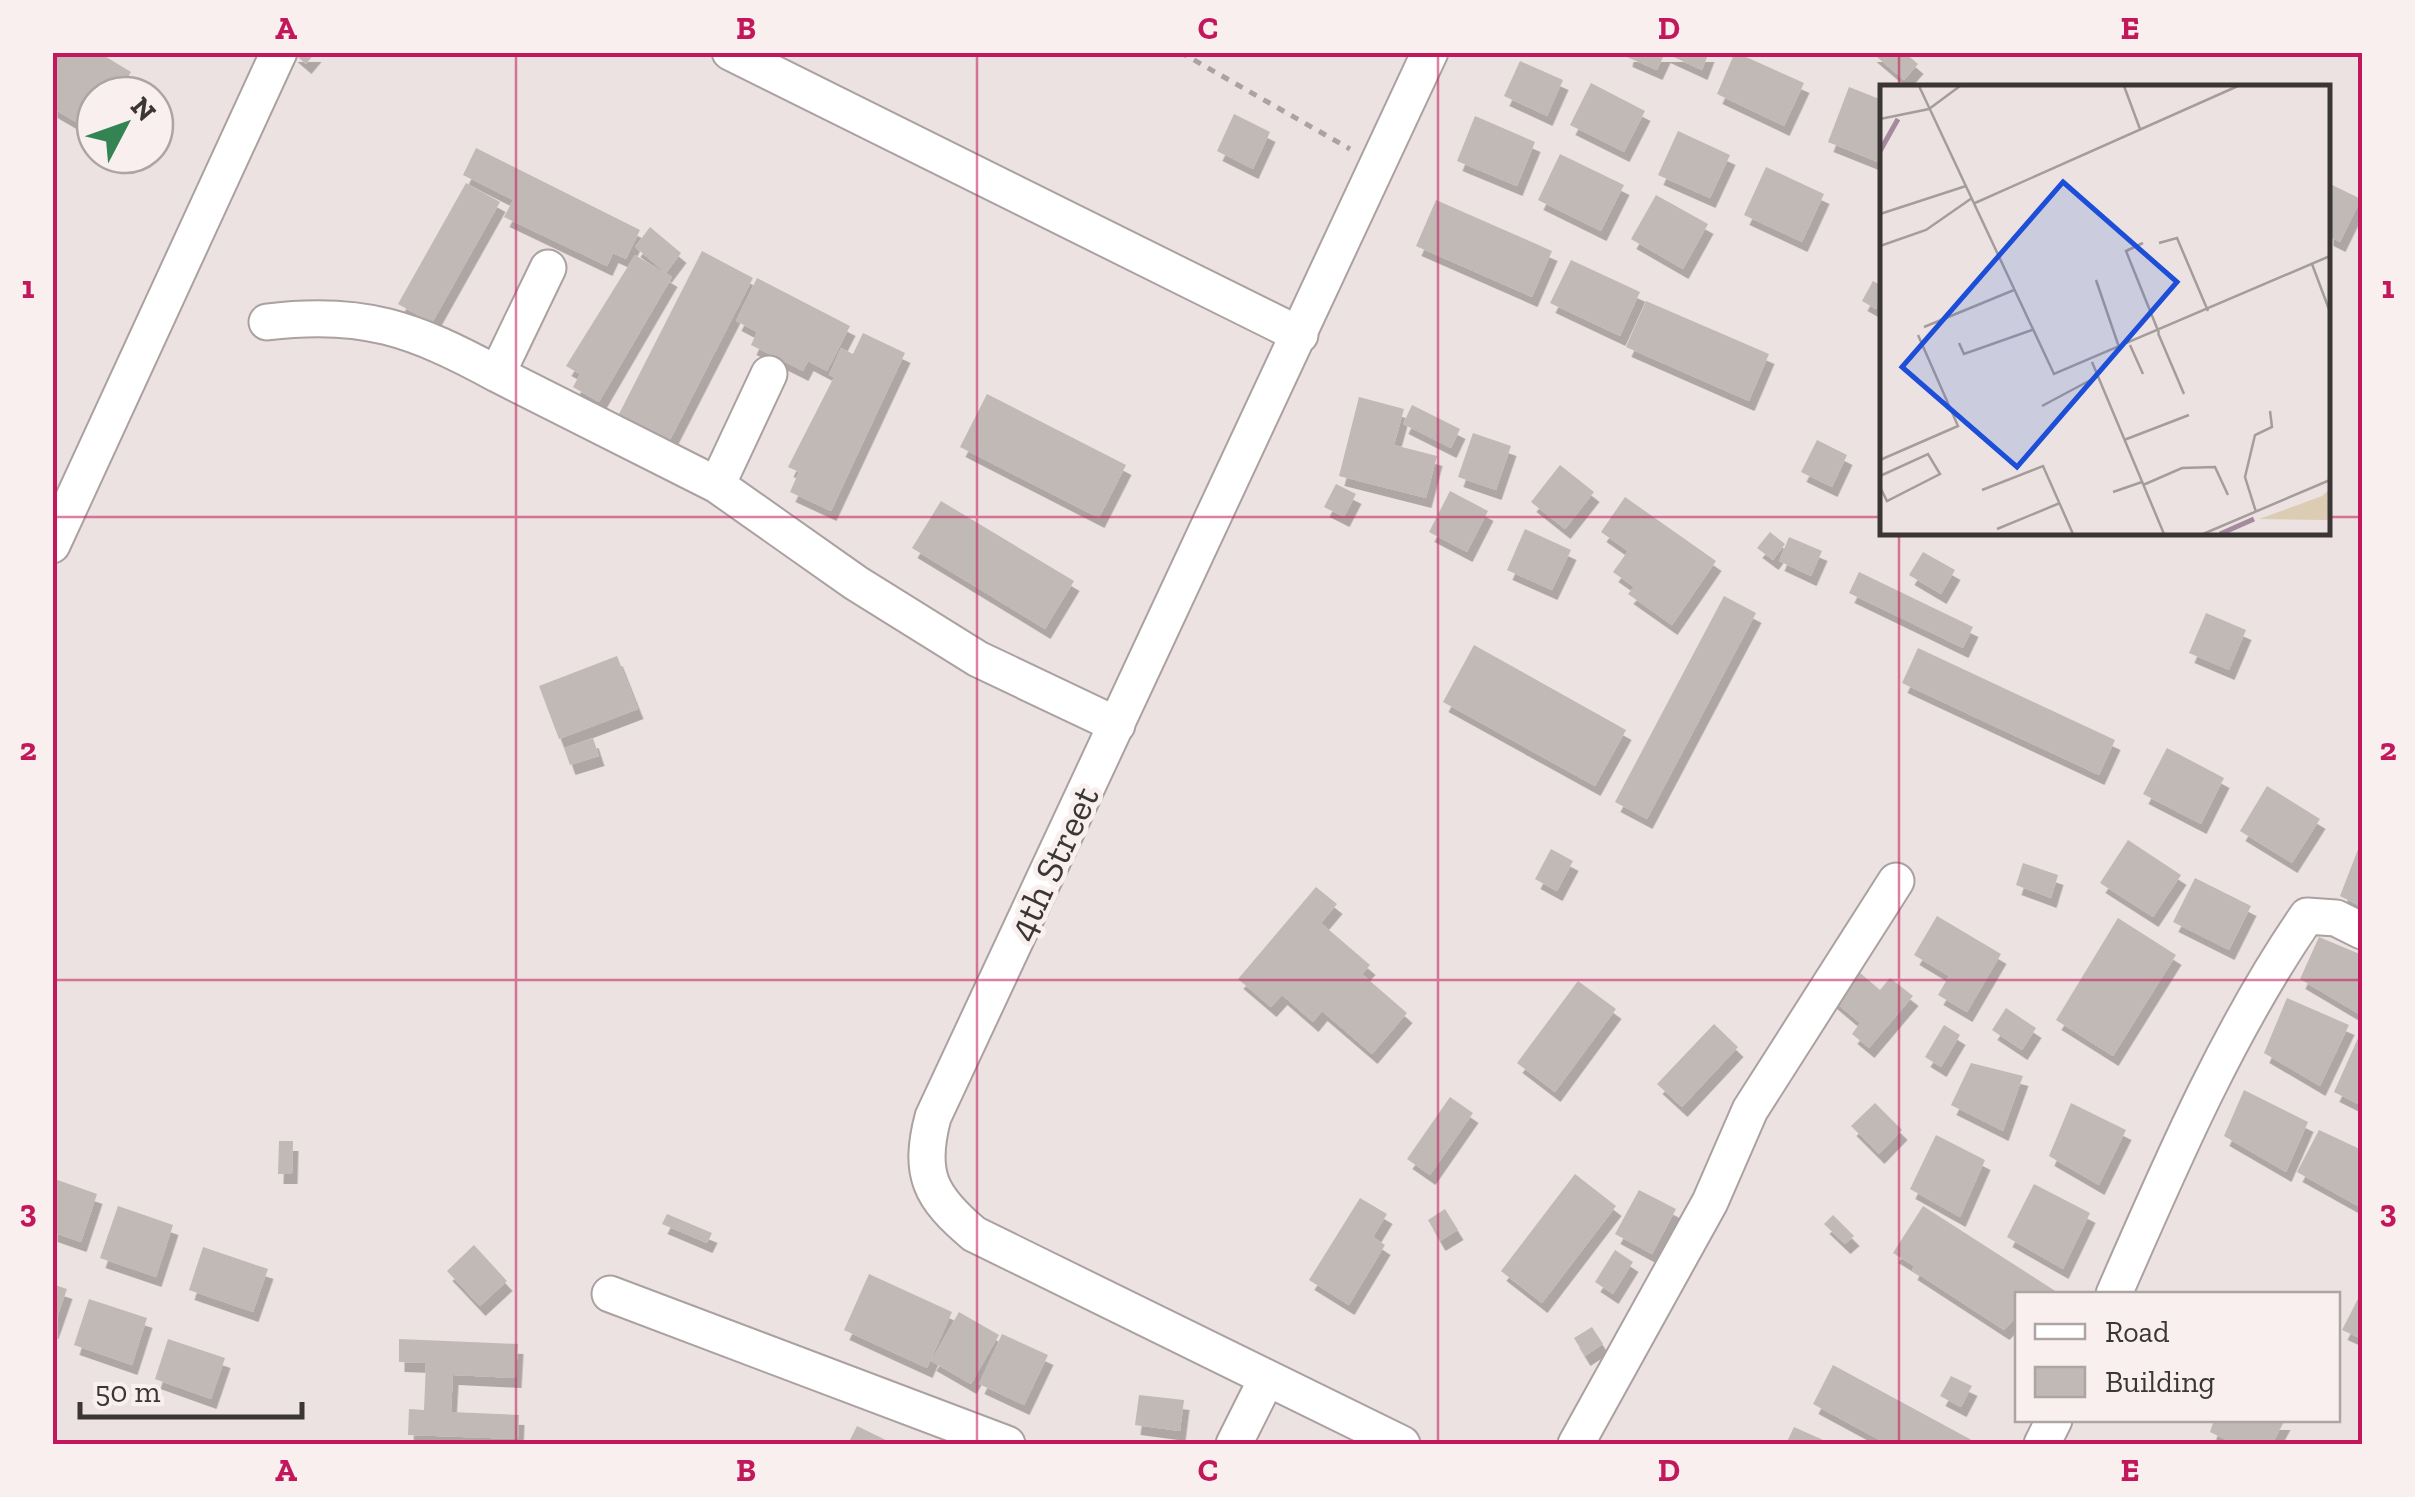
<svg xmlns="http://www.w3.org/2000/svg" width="2415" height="1497" viewBox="0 0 2415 1497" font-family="'Zilla Slab',serif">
  <defs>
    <filter id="shadow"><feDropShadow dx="5.5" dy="10" stdDeviation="0" flood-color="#0004"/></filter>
  </defs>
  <rect width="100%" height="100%" fill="#ece2e1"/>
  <path fill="#c1b9b5" filter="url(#shadow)" d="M52,52H98L131,72L117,95H95V133L52,108Z
    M292,52H316L306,64Z
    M1628,52H1709L1702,70L1665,53L1657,70L1627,57Z
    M1735,52L1804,83L1784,126L1717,94Z
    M1871,52H1904L1918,64L1904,80Z
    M1520,61L1563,80L1547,116L1504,96Z
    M1591,83L1645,111L1624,152L1570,125Z
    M1849,87L1882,100L1878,162L1828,142Z
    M1234,114L1270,132L1253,169L1217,151Z
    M1475,116L1535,142L1517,186L1457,161Z
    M1678,131L1730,155L1710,198L1658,175Z
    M476,148L640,230L626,259L613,253L607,266L504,217L513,200L463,175Z
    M1560,154L1624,185L1601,231L1538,200Z
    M1766,167L1824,194L1802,242L1744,215Z
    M466,183L500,202L432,323L398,304Z
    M2328,183L2361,199L2340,242L2328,236Z
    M1656,195L1708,224L1683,269L1631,239Z
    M1436,200L1552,251L1532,297L1416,246Z
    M650,227L681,253L666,273L635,247Z
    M702,251L753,278L670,440L619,414Z
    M635,255L672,277L599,402L573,387L580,374L566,366Z
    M1571,260L1640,292L1620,336L1550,303Z
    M757,278L850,326L827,371L808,361L803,371L751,345L757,332L736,321Z
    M1873,281L1882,286L1876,309L1862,301Z
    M1646,301L1769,354L1749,401L1626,347Z
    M863,333L905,353L831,511L790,492L799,472L788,467L834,377L829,375L841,348L853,354Z
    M987,394L1126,465L1099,518L960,447Z
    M1359,397L1404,409L1394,445L1437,456L1426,498L1339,476Z
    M1412,405L1460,429L1451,448L1403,424Z
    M1473,433L1511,446L1496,490L1458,477Z
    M1817,440L1847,455L1832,487L1801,472Z
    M1560,465L1594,492L1565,529L1531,502Z
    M1336,484L1356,494L1344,517L1324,507Z
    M1450,491L1488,511L1467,552L1429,532Z
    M1625,497L1716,561L1672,625L1628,594L1634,587L1613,572L1628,551L1601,532Z
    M941,501L1074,581L1045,629L912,548Z
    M1525,529L1571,550L1552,590L1507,570Z
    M1770,532L1785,544L1773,560L1757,548Z
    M1789,537L1822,551L1811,576L1779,561Z
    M1923,552L1955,570L1941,594L1909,575Z
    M1859,572L1973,627L1963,648L1849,593Z
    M1724,596L1756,613L1647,819L1615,802Z
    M2206,613L2246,630L2229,670L2189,653Z
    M1474,645L1626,730L1595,786L1443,702Z
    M1918,648L2115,740L2099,775L1902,683Z
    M617,656L638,709L559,739L539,686Z
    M593,738L599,756L570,765L564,748Z
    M2167,748L2224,778L2201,824L2143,794Z
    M2267,786L2320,819L2292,863L2240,831Z
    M2362,839V907L2340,896Z
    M2128,840L2181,875L2153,917L2100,883Z
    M1551,849L1573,861L1557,891L1535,879Z
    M2023,863L2058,875L2051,898L2016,885Z
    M2195,878L2251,906L2229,950L2173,922Z
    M1316,887L1337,904L1321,923L1370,965L1362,974L1407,1013L1372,1054L1322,1011L1313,1022L1282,995L1271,1007L1238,979Z
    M1937,916L2001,954L1967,1012L1938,995L1949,976L1914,955Z
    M2118,918L2176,955L2113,1056L2056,1020Z
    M2319,937L2362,955L2359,1014L2300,979Z
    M1852,966L1880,990L1890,978L1913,996L1869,1048L1852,1034L1860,1023L1828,996Z
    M1578,981L1616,1009L1555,1092L1517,1063Z
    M2287,998L2349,1025L2320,1086L2264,1053Z
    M2006,1008L2036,1028L2022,1050L1992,1030Z
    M1714,1024L1738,1047L1682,1107L1657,1084Z
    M1944,1025L1960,1035L1941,1067L1925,1057Z
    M2359,1036L2362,1037V1106L2334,1092Z
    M1971,1063L2023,1076L2003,1131L1951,1105Z
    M2244,1090L2308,1122L2286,1172L2224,1136Z
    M1450,1097L1473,1113L1430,1175L1407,1159Z
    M1875,1103L1902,1130L1879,1154L1851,1126Z
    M2071,1103L2126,1130L2099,1185L2049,1156Z
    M2319,1130L2362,1150V1197L2358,1206L2297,1172Z
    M1936,1135L1985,1160L1960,1217L1910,1189Z
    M279,1141H293L292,1174H278Z
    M1575,1174L1616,1206L1542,1303L1501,1271Z
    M52,1178L97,1194L81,1242L52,1232Z
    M2034,1184L2090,1213L2063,1269L2007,1237Z
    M1639,1190L1676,1209L1652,1254L1615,1234Z
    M1360,1198L1387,1214L1373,1237L1385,1245L1349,1305L1309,1280Z
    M118,1206L173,1225L156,1277L100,1258Z
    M1923,1206L2060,1294H2018V1315L2004,1330L1912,1270L1914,1266L1893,1253Z
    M1445,1209L1458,1230L1440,1241L1428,1220Z
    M667,1214L712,1233L707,1243L662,1224Z
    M1833,1215L1854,1236L1845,1244L1824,1224Z
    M474,1245L507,1281L480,1306L447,1271Z
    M203,1247L268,1269L253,1312L189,1290Z
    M1615,1250L1633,1262L1613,1294L1595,1282Z
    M869,1274L952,1312L927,1368L844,1330Z
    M52,1284L67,1289L53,1329H52Z
    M2362,1291V1339L2342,1330Z
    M89,1299L147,1318L132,1365L74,1345Z
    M959,1312L999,1335L971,1384L931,1361Z
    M1592,1327L1603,1344L1585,1356L1574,1338Z
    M1002,1334L1048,1355L1024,1405L979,1384Z
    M168,1339L225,1358L211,1399L155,1379Z
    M399,1339L518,1344L516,1378L453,1375L451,1412L519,1415L518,1439L408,1435L409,1409L424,1410L426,1363L399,1362Z
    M1833,1365L1979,1444H1887L1813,1404Z
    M1951,1376L1972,1386L1961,1407L1940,1396Z
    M1139,1395L1184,1400L1180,1431L1135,1425Z
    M2214,1420H2285L2272,1444H2235L2210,1432Z
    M857,1426L894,1444H848Z
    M1794,1427L1832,1444H1786Z"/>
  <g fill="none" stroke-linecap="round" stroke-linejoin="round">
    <defs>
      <path id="minor" d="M730,52L1300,335
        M548,268L497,374L717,485L856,583L978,659L1117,725
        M267,322C363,310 414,329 497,374
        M717,485L769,374
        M52,545L279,52
        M610,1294L1007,1444
        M2114,1294C2170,1166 2227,1032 2307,916L2336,918L2362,931
        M1234,1444L1266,1380
        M1402,1444L974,1234C930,1197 918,1174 933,1117L1430,52
        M1576,1444L1710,1202L1750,1110L1896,881
        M2042,1444L2054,1420"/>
    </defs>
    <use href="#minor" stroke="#aaa1a0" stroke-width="39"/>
    <path stroke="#aba3a2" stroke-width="5" stroke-dasharray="8 8" stroke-linecap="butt" d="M1180,52L1350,149"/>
    <use href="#minor" stroke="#fff" stroke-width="35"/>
  </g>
  <path fill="none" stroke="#c2185b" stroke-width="2.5" stroke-opacity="0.55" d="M516,52V1444M977,52V1444M1438,52V1444M1899,52V88M52,517H1882M2328,517H2362M1899,532V1444M52,980H2362"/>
  <g text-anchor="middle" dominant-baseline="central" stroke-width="10" stroke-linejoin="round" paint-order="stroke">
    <g font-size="38" fill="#3a3635" stroke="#f9efee">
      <text transform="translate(1053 863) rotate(-65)">4th Street</text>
    </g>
  </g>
  <g transform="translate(1880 85)">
    <rect width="450" height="450" fill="#ece2e1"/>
    <path d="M449,405V435L379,434L442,411Z" fill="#ddccb4"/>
    <path fill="none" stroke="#a58a9e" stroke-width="5" d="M0,66L18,34M340,449L374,434"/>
    <path fill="none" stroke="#a59d9c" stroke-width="2.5" d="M39,1L174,289L450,171M244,1L260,44M0,34L49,24L80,1M95,118L358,1M0,129L86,101M263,158L246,166L279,248M279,158L297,153L328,226M0,161L46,145L92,113M432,179L450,227M216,195L240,265M44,242L134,205M278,248L304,309M79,258L84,269L152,245M250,260L263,289M212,277L284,449M162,321L218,291M244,355L309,330M0,375L78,341L38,250M0,391L48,369L60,389L7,416L0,402M263,400L302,383L335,382L348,410M102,405L163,381L193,449M233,407L262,397M376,427L365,392L375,350L392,342L390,326M117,444L180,418M323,449L450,395"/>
    <path fill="#1d4ed8" fill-opacity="0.15" stroke="#1d4ed8" stroke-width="5" d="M183,97L297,197L137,382L22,282Z"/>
    <rect width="450" height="450" fill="none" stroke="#3a3635" stroke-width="5"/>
  </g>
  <rect width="2415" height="1497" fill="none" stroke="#f9efee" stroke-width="110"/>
  <rect x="2015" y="1292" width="325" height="130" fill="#f9efee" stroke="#ada5a4" stroke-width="2.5"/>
  <rect x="2035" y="1324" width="50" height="15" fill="#ffffff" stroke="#ada5a4" stroke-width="2.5"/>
  <text x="2105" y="1342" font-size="30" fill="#3a3635">Road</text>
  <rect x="2035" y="1367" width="50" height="30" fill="#c1b9b5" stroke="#ada5a4" stroke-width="2.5"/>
  <text x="2105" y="1392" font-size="30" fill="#3a3635">Building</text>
  <g transform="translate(125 125) rotate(49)"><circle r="48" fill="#f9efee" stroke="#ada5a4" stroke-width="2.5"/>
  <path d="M0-8L18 38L0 25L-18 38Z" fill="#338353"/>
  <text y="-15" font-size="28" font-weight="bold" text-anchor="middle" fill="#3a3635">N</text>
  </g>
  <path d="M80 1402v15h222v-15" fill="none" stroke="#3a3635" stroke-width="5"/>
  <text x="95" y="1402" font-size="30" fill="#3a3635" stroke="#f9efee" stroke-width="8" paint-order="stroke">50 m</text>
  <rect x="55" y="55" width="2305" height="1387" fill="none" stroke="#c2185b" stroke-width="4"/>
  <g font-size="32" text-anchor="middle" font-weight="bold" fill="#c2185b">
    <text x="286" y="39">A</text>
    <text x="746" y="39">B</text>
    <text x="1208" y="39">C</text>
    <text x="1669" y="39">D</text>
    <text x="2130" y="39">E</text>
    <text x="28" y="298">1</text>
    <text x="2388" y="298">1</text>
    <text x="28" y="760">2</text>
    <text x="2388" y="760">2</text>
    <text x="28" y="1222">3</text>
    <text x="2388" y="1222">3</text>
    <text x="286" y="1481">A</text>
    <text x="746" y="1481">B</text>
    <text x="1208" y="1481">C</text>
    <text x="1669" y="1481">D</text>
    <text x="2130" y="1481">E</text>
  </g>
</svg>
